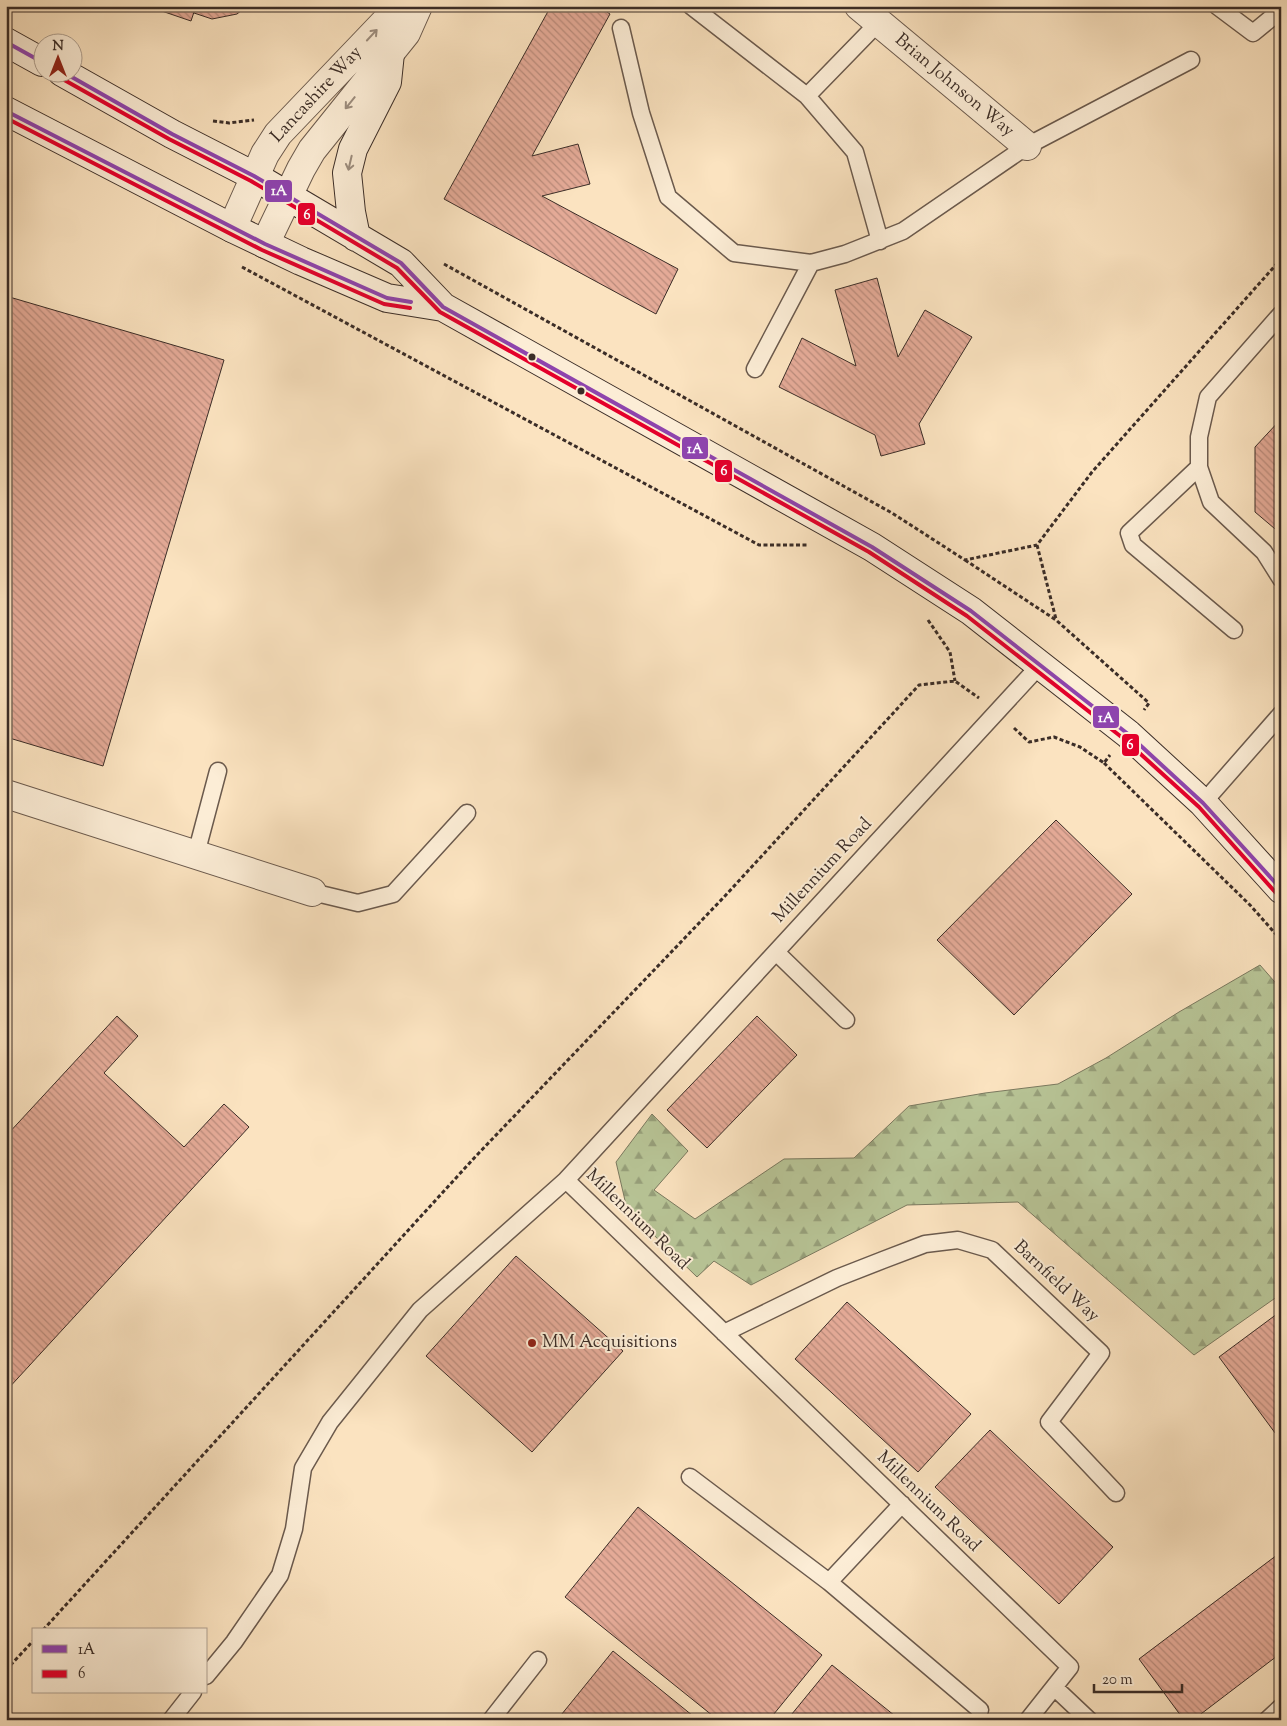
<svg xmlns="http://www.w3.org/2000/svg" width="1287" height="1726" viewBox="0 0 1287 1726" font-family="'Sorts Mill Goudy',serif">
  <defs>
    <pattern id="forest-firs" width="22" height="20" patternUnits="userSpaceOnUse" patternTransform="scale(1.25)"><rect width="22" height="20" fill="#b8c597"/><path d="M5 1l3.5 6h-7zM16 11l3.5 6h-7z" fill="#97a07b"/></pattern>
    <pattern id="building-back-hatch" width="6" height="6" patternUnits="userSpaceOnUse" patternTransform="scale(1.25)"><rect width="6" height="6" fill="#e4aa97"/><path d="M-1 5l2 2M0 0l6 6M5-1l2 2" fill="none" stroke="#ba8b7b"/></pattern>
  </defs>
  <rect width="100%" height="100%" fill="#fbe3c0"/>
  <filter id="stains"><feTurbulence type="fractalNoise" baseFrequency=".004" numOctaves="4"/><feColorMatrix values="0 0 0 0 .2 0 0 0 0 .09 0 0 0 0 .02 0 0 0 .5 -.17"/></filter>
  <radialGradient id="worn" r=".72"><stop offset=".6" stop-color="#630" stop-opacity="0"/><stop offset="1" stop-color="#630" stop-opacity=".3"/></radialGradient>
  <path fill="url(#forest-firs)" stroke="#7a795f" d="M1260,965L1281,989V1294L1194,1355L1018,1202L907,1205L751,1285L714,1261L697,1277L627,1209L616,1162L652,1114L688,1151L654,1190L695,1219L784,1159L854,1158L909,1106L985,1093L1058,1084L1106,1058L1179,1012Z"/>
  <path fill="url(#building-back-hatch)" stroke="#3b2d27" d="M147,6H196L191,21Z
    M196,6H247L237,14L212,19L194,13Z
    M551,6H598L610,14L532,156L578,144L590,184L542,196L678,269L656,314L444,199Z
    M877,278L898,357L925,310L972,337L919,424L925,444L881,456L875,435L779,387L802,338L856,366L835,290Z
    M6,296L224,360L103,766L6,737Z
    M1281,419V534L1255,512V447Z
    M1056,820L1132,894L1014,1015L937,940Z
    M117,1016L138,1036L104,1073L184,1147L224,1104L249,1127L6,1391V1136Z
    M757,1016L797,1055L707,1148L667,1110Z
    M516,1256L623,1351L532,1452L426,1356Z
    M847,1302L971,1414L918,1472L795,1359Z
    M1281,1311V1441L1219,1357Z
    M990,1430L1113,1547L1059,1604L935,1487Z
    M638,1507L822,1655L769,1720H718L565,1597Z
    M1281,1552V1653L1193,1720H1184L1139,1659Z
    M613,1651L698,1720H557Z
    M832,1665L900,1720H787Z"/>
  <g fill="none" stroke-linecap="round" stroke-linejoin="round">
    <defs>
      <path id="service" d="M691,6L807,96L855,152L880,241
        M1217,6L1253,33L1281,10
        M621,28L641,113L668,197L734,253L811,263L845,254L903,231L1027,146L1191,60
        M807,96L878,23
        M1281,314L1208,397L1199,437V467L1211,502L1264,552L1281,579
        M755,369L811,263
        M1199,467L1129,533L1133,545L1234,630
        M1203,803L1281,714
        M196,854L218,771
        M312,892L358,903L393,894L467,813
        M776,952L846,1020
        M724,1333L837,1278L883,1260L925,1244L958,1240L992,1250L1101,1353L1049,1422L1116,1493
        M690,1477L829,1582
        M902,1504L829,1582L980,1710
        M206,1676L234,1642L280,1575L294,1529L303,1468L330,1422L420,1310L566,1180
        M1054,1687L1089,1720
        M171,1720L193,1692
        M491,1720L538,1660
        M1028,1720L1070,1667L566,1180L1040,665
        M1267,1720L1281,1707"/>
      <path id="minor" d="M859,6L1027,146
        M232,228L265,154L278,134L386,21L410,6
        M265,244L301,169L312,150L406,33L418,6
        M6,794L312,892"/>
      <path id="secondary" d="M6,42L42,62
        M62,72L172,134L254,176L401,263L443,307L872,547L971,611L1128,734L1203,803L1281,889
        M6,111L232,228L301,261L387,298L443,307
        M356,237L351,212L347,173L353,149L387,82L390,53"/>
    </defs>
    <use href="#service" stroke="#6b5a4d" stroke-width="19"/>
    <use href="#minor" stroke="#6b5a4d" stroke-width="30"/>
    <use href="#secondary" stroke="#3b2d27" stroke-width="30"/>
    <path stroke="#3b2d27" stroke-width="3" stroke-dasharray="4 2.5" stroke-linecap="butt" d="M213,121L229,123L254,120
      M444,264L892,513L965,560L1037,545L1092,472L1281,259
      M242,267L759,545H809
      M1037,545L1056,619
      M965,560L1056,620L1149,703L1144,710
      M928,620L950,652L955,681
      M1014,728L1029,742L1054,737L1080,747L1104,763L1110,755
      M1104,763L1250,905L1281,940
      M43,1630L476,1156L724,897L919,685L955,681L979,698
      M6,1670L34,1640"/>
    <use href="#service" stroke="#fcedd6" stroke-width="16"/>
    <use href="#minor" stroke="#fcedd6" stroke-width="28"/>
    <use href="#secondary" stroke="#fcedd6" stroke-width="28"/>
    <defs>
      <path id="bus-1" d="M6,42L42,62
        M63,72L172,134L254,176L401,263L443,307L872,547L971,611L1128,734L1203,803L1281,889
        M6,111L265,244L387,298L411,302"/>
      <path id="bus-2" d="M59,77L169,139L251,181L397,268L440,312L869,552L967,616L1124,739L1199,807L1276,893
        M6,118L262,250L384,304L410,308"/>
    </defs>
    <use href="#bus-1" stroke="#fcedd6" stroke-width="8"/>
    <use href="#bus-2" stroke="#fcedd6" stroke-width="8"/>
    <use href="#bus-1" stroke="#8e44ad" stroke-width="4"/>
    <use href="#bus-2" stroke="#e4002b" stroke-width="4"/>
  </g>
  <defs><path id="oneway-shaft" d="M-6 0H5M1.5-3L5.5 0L1.5 3" fill="none" stroke-width="1.6" stroke-linecap="round" stroke-linejoin="round" transform="scale(1.25)"/></defs>
  <g stroke="#9c8d7e">
    <use href="#oneway-shaft" transform="translate(372 35) rotate(-47)"/>
    <use href="#oneway-shaft" transform="translate(350 103) rotate(129)"/>
    <use href="#oneway-shaft" transform="translate(350 163) rotate(103)"/>
  </g>
  <g fill="#3b2d27" stroke="#fcedd6" stroke-width="2">
    <circle cx="532" cy="357" r="4.5"/>
    <circle cx="581" cy="391" r="4.5"/>
  </g>
  <circle fill="#8f2418" stroke="#fcedd6" stroke-width="2" cx="532" cy="1343" r="5"/>
  <g text-anchor="middle" dominant-baseline="central" stroke-width="4" stroke-linejoin="round" paint-order="stroke">
    <g font-size="18" fill="#3b2d27" stroke="#fcedd6">
      <text transform="translate(954 86) rotate(40)">Brian Johnson Way</text>
      <text transform="translate(317 95) rotate(-47)">Lancashire Way</text>
      <text transform="translate(823 871) rotate(-47)">Millennium Road</text>
      <text transform="translate(637 1220) rotate(44)">Millennium Road</text>
      <text transform="translate(1056 1282) rotate(43)">Barnfield Way</text>
      <text transform="translate(928 1502) rotate(44)">Millennium Road</text>
    </g>
    <g font-size="18" fill="#3b2d27" stroke="#fcedd6" text-anchor="start">
      <text x="542" y="1343">MM Acquisitions</text>
    </g>
  </g>
  <g stroke="#fcedd6" stroke-width="2">
    <rect x="264" y="179" width="29" height="24" rx="5" fill="#8e44ad"/>
    <rect x="297" y="202" width="19" height="24" rx="5" fill="#e4002b"/>
    <rect x="681" y="436" width="28" height="24" rx="5" fill="#8e44ad"/>
    <rect x="714" y="459" width="19" height="24" rx="5" fill="#e4002b"/>
    <rect x="1092" y="705" width="28" height="24" rx="5" fill="#8e44ad"/>
    <rect x="1121" y="733" width="19" height="24" rx="5" fill="#e4002b"/>
  </g>
  <g font-size="14" text-anchor="middle" font-weight="bold" fill="#fff">
    <text x="279" y="195">1A</text>
    <text x="307" y="219">6</text>
    <text x="695" y="453">1A</text>
    <text x="724" y="475">6</text>
    <text x="1106" y="722">1A</text>
    <text x="1130" y="749">6</text>
  </g>
  <rect width="1287" height="1726" fill="none" stroke="#fbe3c0" stroke-width="25"/>
  <rect x="8" y="8" width="1272" height="1711" fill="none" stroke="#3b2d27" stroke-width="2.5"/>
  <rect x="12" y="12" width="1262" height="1701" fill="none" stroke="#3b2d27"/>
  <rect x="32" y="1628" width="175" height="65" fill="#fcedd6" stroke="#afa090"/>
  <rect x="42" y="1645" width="25" height="8" fill="#8e44ad" stroke="#afa090"/>
  <text x="78" y="1654" font-size="15" fill="#3b2d27">1A</text>
  <rect x="42" y="1670" width="25" height="8" fill="#e4002b" stroke="#afa090"/>
  <text x="78" y="1678" font-size="15" fill="#3b2d27">6</text>
  <g transform="translate(58 58)"><circle r="24" fill="#fcedd6" stroke="#afa090"/>
  <path d="M0-4L9 19L0 12L-9 19Z" fill="#8f2418"/>
  <text y="-8" font-size="14" font-weight="bold" text-anchor="middle" fill="#3b2d27">N</text>
  </g>
  <path d="M1094 1684v8h88v-8" fill="none" stroke="#3b2d27" stroke-width="2.5"/>
  <text x="1102" y="1684" font-size="15" fill="#3b2d27" stroke="#fcedd6" stroke-width="4" paint-order="stroke">20 m</text>
  <rect width="100%" height="100%" filter="url(#stains)"/>
  <rect width="100%" height="100%" fill="url(#worn)"/>
</svg>
